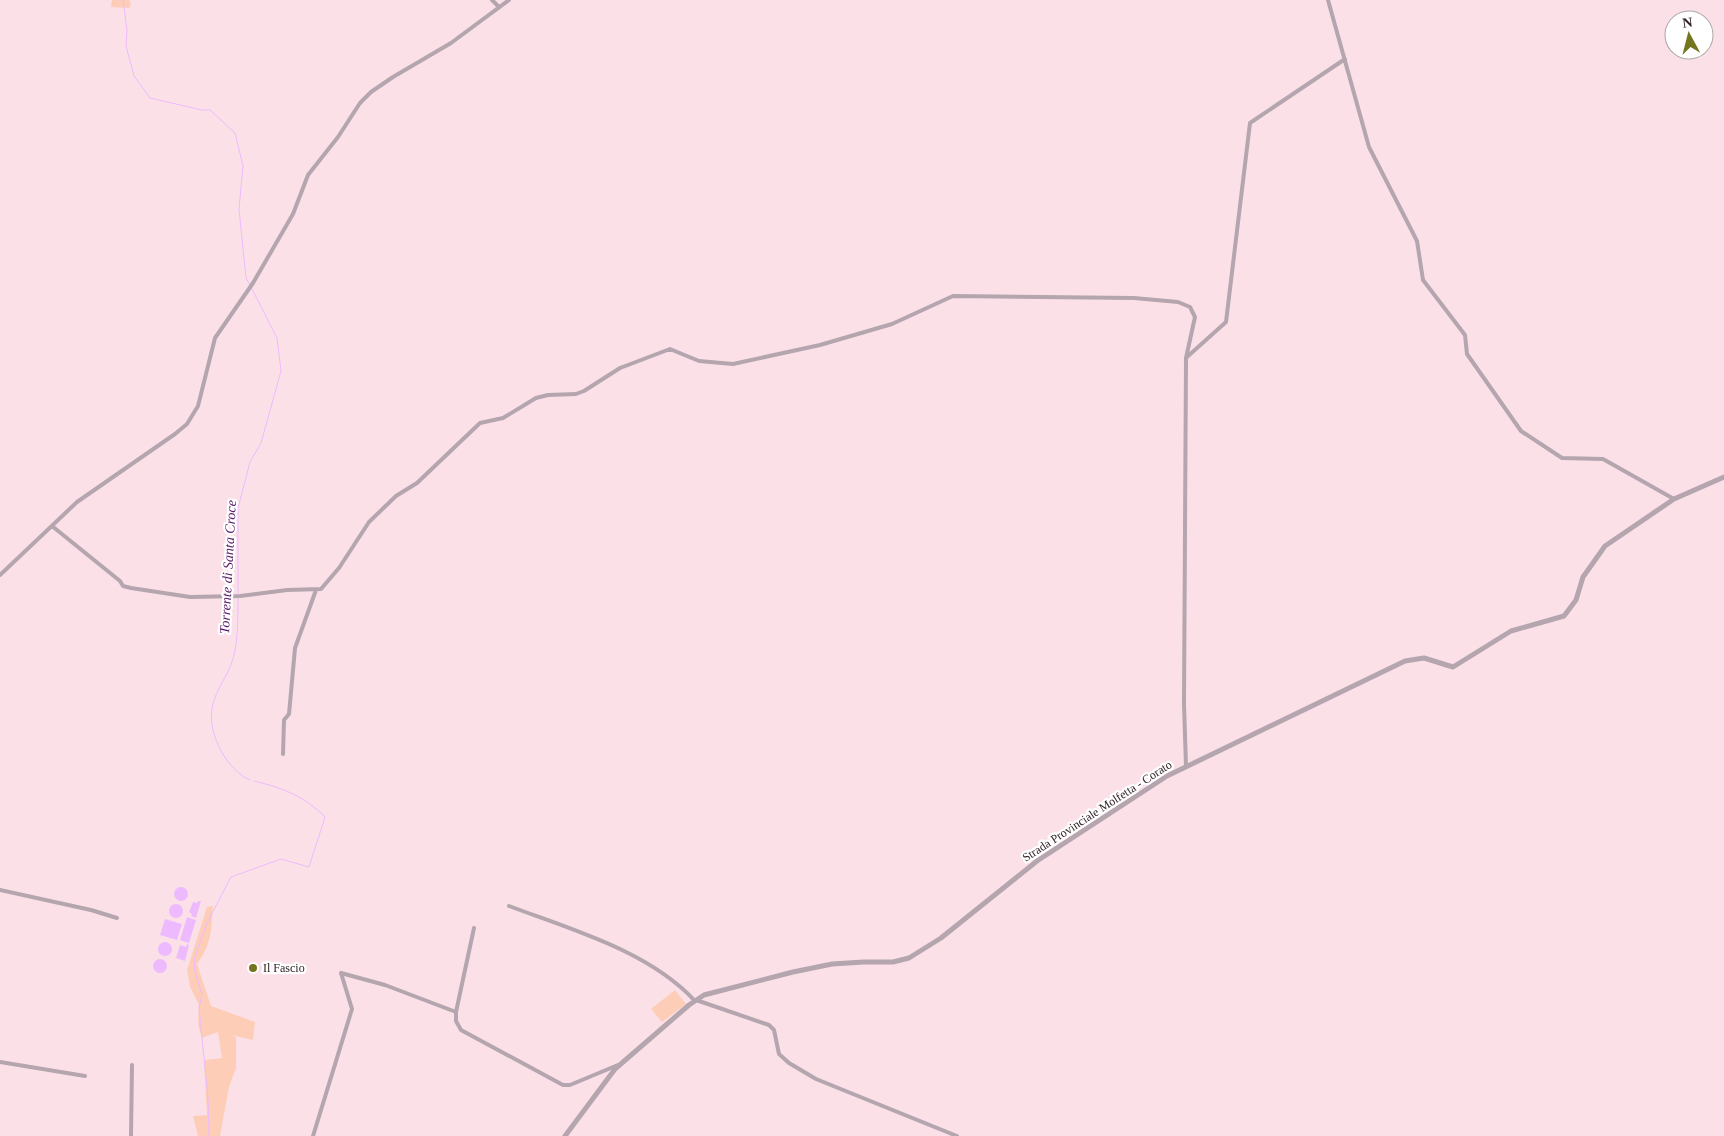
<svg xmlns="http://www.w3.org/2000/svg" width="1724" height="1136" viewBox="0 0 1724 1136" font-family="Georgia,serif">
  <rect width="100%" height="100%" fill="#fbe1e7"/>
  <path fill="#fdcdb8" d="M112,0H129L131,3L129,8L111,7Z
    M213,906C211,930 212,944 197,964L211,1006L255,1022L253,1040L226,1034L236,1037V1068L229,1087L220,1136H198L193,1116L207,1115L204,1060L222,1058L218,1032L202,1038L198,1025L199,1005L190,987L187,970L207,907Z
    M675,990L686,1004L662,1022L651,1009Z"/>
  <path fill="#eebaff" d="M174 894a7 7 0 1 1 14 0a7 7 0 1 1-14 0Z
    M198,901H201L196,918L191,916L192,914L189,912L193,902L197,903Z
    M169 911a7 7 0 1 1 14 0a7 7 0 1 1-14 0Z
    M187,917L196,920L189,943L180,940Z
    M165,919L182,924L177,940L160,935Z
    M158 949a7 7 0 1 1 14 0a7 7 0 1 1-14 0Z
    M187,944L189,945L185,961L176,958L180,945L186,947Z
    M153 966a7 7 0 1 1 14 0a7 7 0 1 1-14 0Z"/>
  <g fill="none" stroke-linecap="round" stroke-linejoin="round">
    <path stroke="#eebaff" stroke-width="1" d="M123,0L127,30L126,46L134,76L150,98L202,110H210L235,133L243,166L239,209L246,278L250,285
      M238,594V508L250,462L261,443L281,371L277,338L252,289
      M238,598C238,617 238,641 233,659C228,676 214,692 212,709C208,735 227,770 250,780
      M209,1136L208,1098L199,1008L202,994L195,972L194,959L207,923L231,877L281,859L309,867L325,817C304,796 283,788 254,781"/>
    <path stroke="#b4a5ae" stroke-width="4" d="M492,0L499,7
      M1328,0L1369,147L1417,241L1423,280L1465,335L1467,354L1521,431L1562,458L1603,459L1674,499
      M1187,357L1226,322L1250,123L1345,59
      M52,526L120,581L123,586L131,588L190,597L240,596L287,590L321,589L339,568L369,522L396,496L417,483L480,423L503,418L536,398L548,395L576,394L584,391L620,368L670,349L699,361L733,364L820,345L892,324L953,296L1134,298L1178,302L1190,307L1195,317L1186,358L1184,704L1186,766
      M0,575L77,502L175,434L187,424L198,406L215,338L253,283L293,214L308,175L338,137L360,103L371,92L393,77L451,43L509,0
      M283,754L284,720L289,714L295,648L316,590
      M0,890L91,910L117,918
      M509,906C570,929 649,951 695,1001
      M341,973L385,985L456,1012V1021L461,1030L563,1085H570L618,1065
      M696,1000L769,1025L774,1030L779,1054L789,1063L816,1079L957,1136
      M456,1012L474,928
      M0,1062L85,1076
      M131,1136L132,1065
      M313,1136L352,1009L341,973"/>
    <path stroke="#b4a5ae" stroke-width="5" d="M565,1136L615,1069L689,1005L704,995L793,972L832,964L864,962H893L909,958L941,938L1037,861L1167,776L1405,661L1424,658L1453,667L1511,631L1564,616L1576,600L1583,577L1605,546L1674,499L1724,477"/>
  </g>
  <circle fill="#73761d" stroke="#fff" stroke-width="2" cx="253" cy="968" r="5"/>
  <g text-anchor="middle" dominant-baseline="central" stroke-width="4.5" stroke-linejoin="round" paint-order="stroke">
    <g font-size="12" fill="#312226" stroke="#fff">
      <text transform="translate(1097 811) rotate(-33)">Strada Provinciale Molfetta - Corato</text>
    </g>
    <g font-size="12" fill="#312226" stroke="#fff" text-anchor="start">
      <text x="263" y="968">Il Fascio</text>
    </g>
    <g font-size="14" font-style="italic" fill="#581a69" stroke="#fff">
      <text transform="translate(228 567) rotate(-87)">Torrente di Santa Croce</text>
    </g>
  </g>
  <g transform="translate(1689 35) rotate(353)"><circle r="24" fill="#ffffff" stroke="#ada7a8"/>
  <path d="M0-4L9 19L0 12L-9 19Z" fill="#73761d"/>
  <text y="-8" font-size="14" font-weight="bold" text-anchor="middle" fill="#312226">N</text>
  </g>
</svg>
